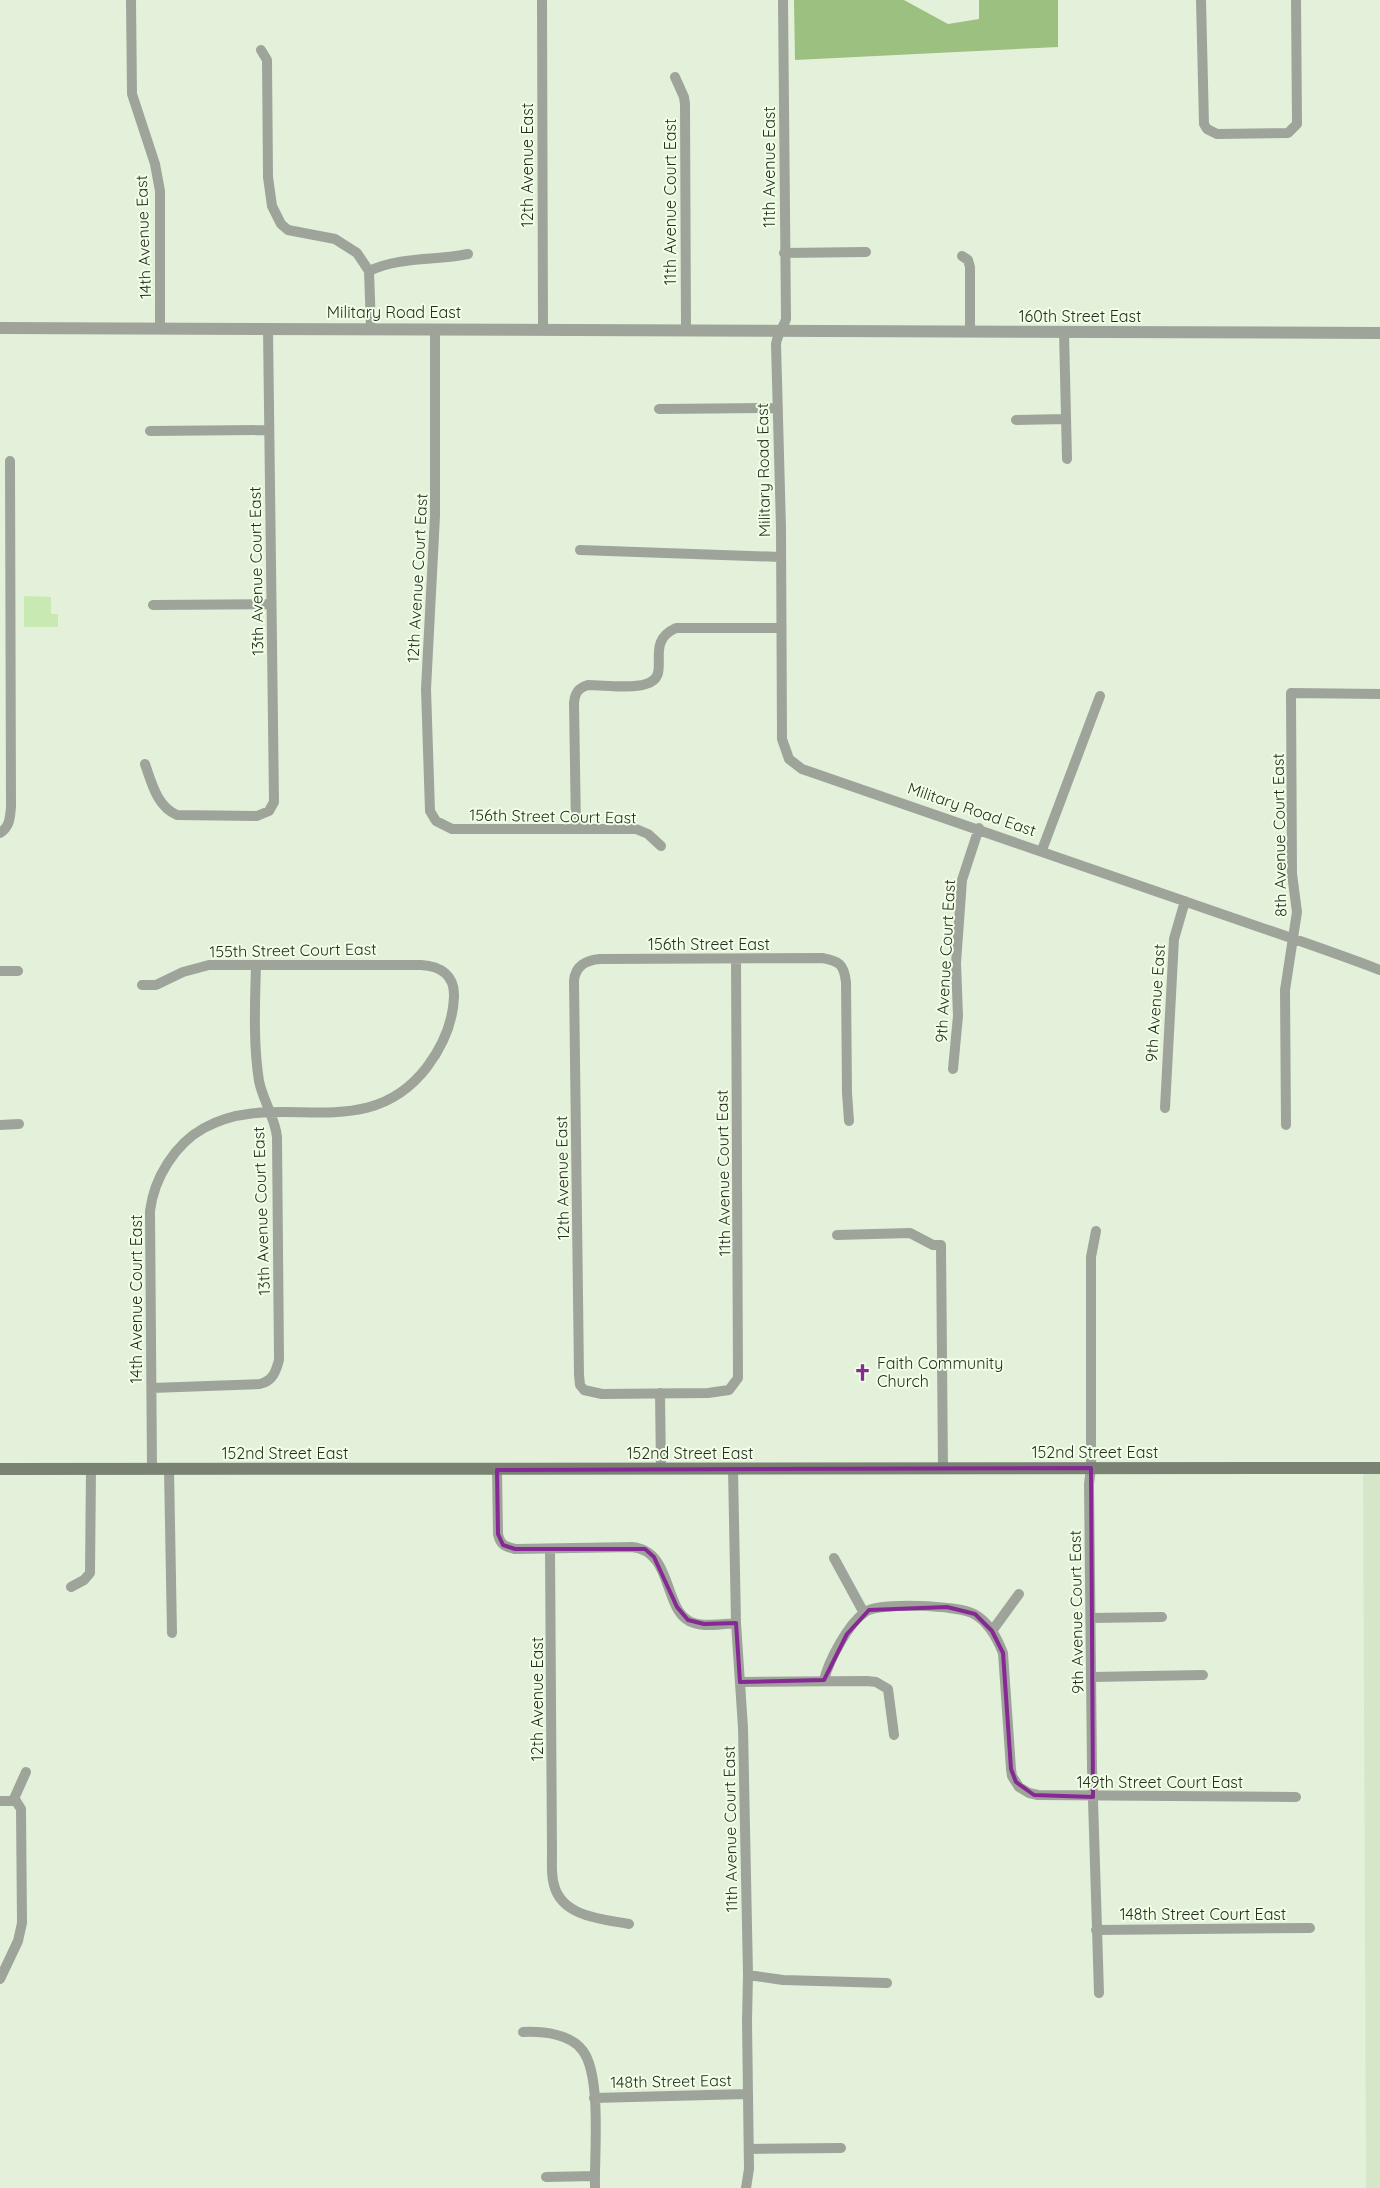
<svg xmlns="http://www.w3.org/2000/svg" width="1380" height="2188" viewBox="0 0 1380 2188" font-family="Quicksand,sans-serif">
  <rect width="100%" height="100%" fill="#e4f1da"/>
  <path fill="#d6e7c9" d="M1363,1468H1380V2188H1366Z"/>
  <path fill="#c9e9b2" d="M24,596L51,597V614H58V627H24Z"/>
  <path fill="#9cc080" d="M794,0H904L948,24L979,19V0H1058V47L795,60Z"/>
  <g fill="none" stroke-linecap="round" stroke-linejoin="round">
    <path stroke="#9fa49b" stroke-width="10" d="M131,0L132,94L155,164L160,191V327
      M542,0L543,329
      M783,0L786,319C784,327 778,332 776,344L781,528L782,739L789,759L802,769C930,812 1057,857 1184,901C1249,924 1315,945 1380,970
      M1201,0L1204,124L1207,129L1217,134L1288,133L1297,124L1296,0
      M261,50L267,60L268,177L272,206L281,224L288,230L335,239L357,253L369,271L371,328
      M675,77L684,97L685,104L686,330
      M784,253L866,252
      M962,256L968,260L970,267V332
      M369,271C401,256 435,261 468,254
      M435,329V516L426,689L430,811L436,821L452,829H636L648,834L661,846
      M1064,332L1067,459
      M659,409L778,408
      M1016,420L1066,419
      M150,431L269,430
      M580,550L780,557
      M153,605L271,604
      M145,764C152,784 157,806 177,815L257,816L269,811L274,802L268,328
      M576,829L574,703C575,693 578,688 588,685C604,685 631,689 646,684C674,676 642,643 676,628H781
      M0,833C10,827 10,817 11,807L10,461
      M1042,850L1100,696
      M736,959L738,1378L729,1390L708,1393L602,1394L584,1390L580,1385L579,1375L574,981C575,966 586,960 600,959L822,958C839,961 844,964 846,982L847,1093L849,1121
      M0,971H18
      M142,985H156L183,972L209,965H421C440,966 455,975 454,997C453,1022 442,1047 427,1067C365,1148 277,1087 204,1128C175,1144 154,1178 150,1211L152,1468
      M953,1069L958,1016L956,963L962,880L979,828
      M1165,1108L1174,939L1185,901
      M0,1125L19,1124
      M1286,1125L1285,990L1297,912L1292,874L1291,693L1380,694
      M1096,1231L1091,1257V1468L1089,1484L1092,1768L1099,1993
      M837,1235L910,1233L933,1245H941L943,1469
      M152,1388L260,1384C273,1381 276,1371 279,1360L277,1137C275,1117 263,1101 259,1081C253,1043 255,1003 256,965
      M660,1393L661,1469
      M169,1469L172,1633
      M733,1469L736,1623L743,1728L748,1975L747,2021L749,2169L746,2188
      M497,1470L498,1534C500,1545 506,1547 515,1549L632,1547C675,1551 662,1614 694,1623C706,1627 723,1624 736,1623
      M550,1549L552,1854C552,1864 551,1875 554,1885C562,1917 602,1919 629,1924
      M834,1558L864,1613
      M71,1587L84,1580L90,1573L91,1469
      M1091,1618L1162,1617
      M992,1631L1019,1594
      M1092,1677L1203,1675
      M824,1680C829,1660 848,1624 865,1612C879,1602 959,1605 974,1614C989,1622 997,1638 1003,1653L1011,1769L1012,1776L1019,1787L1029,1793L1038,1795L1296,1797
      M740,1682L867,1681L876,1682L888,1689L894,1735
      M0,1801H13
      M13,1801L26,1772
      M1096,1930L1310,1928
      M748,1975L783,1980L887,1983
      M0,1979L18,1941L22,1923L21,1809L16,1801H13
      M523,2032C543,2031 571,2034 583,2051C602,2077 594,2155 595,2188
      M594,2098L747,2094
      M749,2149L841,2148
      M546,2177L595,2176"/>
    <path stroke="#9fa49b" stroke-width="12" d="M0,328L1380,333"/>
    <path stroke="#798273" stroke-width="12" d="M0,1469L1380,1468"/>
  </g>
  <path fill="none" stroke="#862994" stroke-width="4" stroke-linejoin="round" d="M1091,1468L1093,1797L1034,1795L1016,1782L1011,1769L1003,1653L992,1631L975,1614L947,1607L869,1610L847,1634L824,1680L740,1682L736,1623L704,1624L688,1620L677,1607L654,1557L645,1549H515L503,1545L498,1534L497,1470Z"/>
  <defs>
    <symbol id="church-bare" viewBox="-9 -9 18 18"><path d="M-1.2-6h2.4v3.5h3.3v2.4h-3.3V6h-2.4V-.1h-3.3v-2.4h3.3Z" fill="#862994" stroke="#f1ffe7" stroke-width="2.5" paint-order="stroke"/></symbol>
  </defs>
  <g fill-rule="evenodd">
    <use href="#church-bare" x="850" y="1360" width="25" height="25"/>
  </g>
  <g text-anchor="middle" dominant-baseline="central" stroke-width="4" stroke-linejoin="round" paint-order="stroke">
    <g font-size="16" fill="#282d24" stroke="#f1ffe7">
      <text transform="translate(527 165) rotate(-90)">12th Avenue East</text>
      <text transform="translate(769 167) rotate(-90)">11th Avenue East</text>
      <text transform="translate(670 202) rotate(-90)">11th Avenue Court East</text>
      <text transform="translate(143 237) rotate(-92)">14th Avenue East</text>
      <text x="394" y="312">Military Road East</text>
      <text x="1080" y="316">160th Street East</text>
      <text transform="translate(763 470) rotate(-91)">Military Road East</text>
      <text transform="translate(256 571) rotate(-91)">13th Avenue Court East</text>
      <text transform="translate(417 578) rotate(-87)">12th Avenue Court East</text>
      <text transform="translate(972 809) rotate(19)">Military Road East</text>
      <text transform="translate(553 816) rotate(1)">156th Street Court East</text>
      <text transform="translate(1279 835) rotate(-91)">8th Avenue Court East</text>
      <text x="709" y="944">156th Street East</text>
      <text transform="translate(293 950) rotate(-1)">155th Street Court East</text>
      <text transform="translate(945 961) rotate(-87)">9th Avenue Court East</text>
      <text transform="translate(1155 1003) rotate(-86)">9th Avenue East</text>
      <text transform="translate(723 1173) rotate(-91)">11th Avenue Court East</text>
      <text transform="translate(562 1178) rotate(-91)">12th Avenue East</text>
      <text transform="translate(261 1211) rotate(-92)">13th Avenue Court East</text>
      <text transform="translate(136 1299) rotate(-90)">14th Avenue Court East</text>
      <text x="1095" y="1452">152nd Street East</text>
      <text x="285" y="1453">152nd Street East</text>
      <text x="690" y="1453">152nd Street East</text>
      <text transform="translate(1076 1612) rotate(-91)">9th Avenue Court East</text>
      <text transform="translate(537 1699) rotate(-90)">12th Avenue East</text>
      <text x="1160" y="1782">149th Street Court East</text>
      <text transform="translate(730 1829) rotate(-91)">11th Avenue Court East</text>
      <text x="1203" y="1914">148th Street Court East</text>
      <text transform="translate(671 2081) rotate(-1)">148th Street East</text>
    </g>
    <g font-size="16" fill="#282d24" stroke="#f1ffe7" text-anchor="start">
      <text x="877" y="1363">Faith Community<tspan x="877" dy="18">Church</tspan></text>
    </g>
  </g>
</svg>
